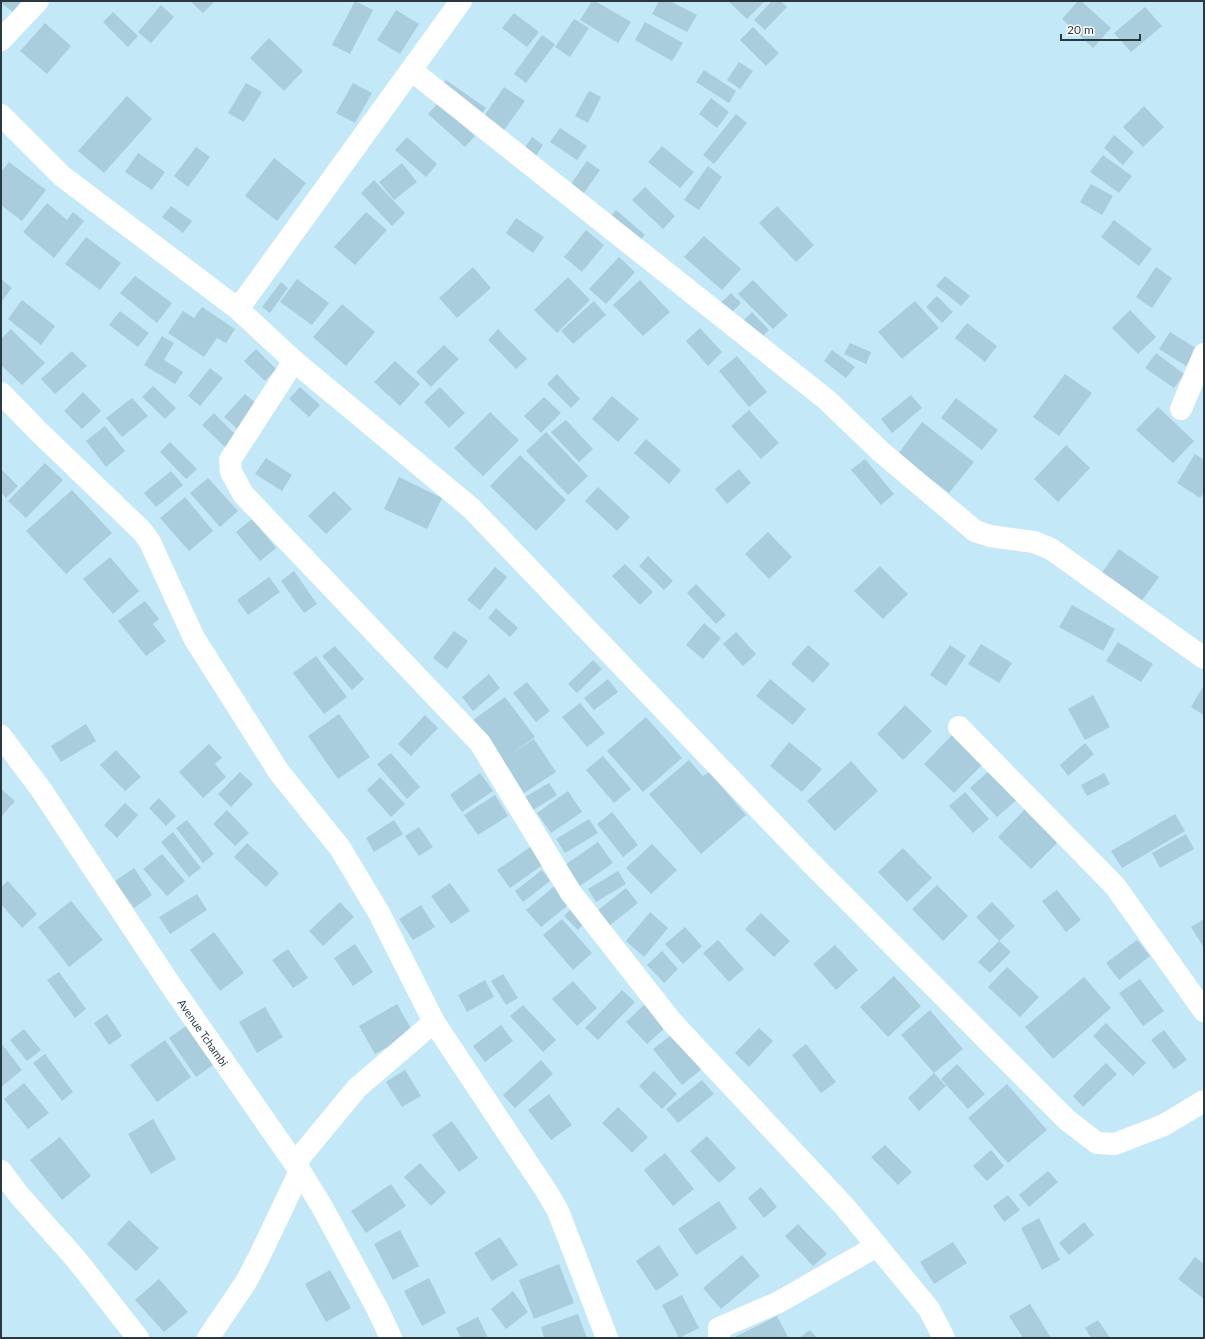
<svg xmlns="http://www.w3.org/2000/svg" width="1205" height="1339" viewBox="0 0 1205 1339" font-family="Lato,sans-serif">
  <rect width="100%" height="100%" fill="#c3e8f7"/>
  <path fill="#a9cddd" d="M1,1H21L13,12L1,3Z
    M190,1H215L203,13Z
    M355,1L373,10L350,54L332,45Z
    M592,1H595L631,22L618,43L580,20Z
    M659,1H670L697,15L687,32L652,14Z
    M728,1H765L747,19Z
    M772,1H781L787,7L765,30L754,20Z
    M1078,1H1081L1111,28L1093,48L1062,19Z
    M161,5L174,17L151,43L138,32Z
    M1145,7L1162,26L1131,52L1114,33Z
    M396,10L419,24L400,54L377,40Z
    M113,12L138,36L128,47L103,22Z
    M514,13L539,32L527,47L502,28Z
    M574,19L589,28L570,57L555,47Z
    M645,22L683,43L672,61L635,40Z
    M45,23L71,46L47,74L20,51Z
    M753,27L779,53L766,66L740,40Z
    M542,35L555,44L526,83L514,74Z
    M269,38L303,71L284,91L250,58Z
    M739,62L753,71L740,89L727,80Z
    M704,70L736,91L729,103L696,82Z
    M446,80L486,108L474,124L435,97Z
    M246,83L262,92L244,122L228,113Z
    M353,83L372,93L355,123L336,113Z
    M504,87L525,101L496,141L476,128Z
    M589,91L601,97L588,123L575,116Z
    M127,96L152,119L104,173L78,151Z
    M711,98L729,112L717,128L699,114Z
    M438,103L475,136L465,147L428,114Z
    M1144,106L1164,127L1143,147L1123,127Z
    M736,114L747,123L714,164L703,155Z
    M560,128L587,146L577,160L550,142Z
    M1114,135L1134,152L1123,165L1104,148Z
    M407,137L437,164L426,177L395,150Z
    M532,137L543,145L530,165L518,158Z
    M662,146L694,172L680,188L648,162Z
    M196,147L210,157L188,187L174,176Z
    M138,153L165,172L152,190L125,172Z
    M1103,155L1132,176L1119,193L1090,172Z
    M274,158L306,183L277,221L245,196Z
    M587,161L600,170L577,203L564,194Z
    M9,162L46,190L22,221L1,205V172Z
    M402,163L417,182L394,200L379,182Z
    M708,166L722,177L699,210L684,200Z
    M374,180L405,213L392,226L361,193Z
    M1091,184L1113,196L1102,215L1080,202Z
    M645,187L675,216L663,229L632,200Z
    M47,203L67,220L73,212L84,221L54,258L23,232Z
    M171,206L192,221L183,233L162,217Z
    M777,206L814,245L796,262L759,223Z
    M616,210L645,235L632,250L603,225Z
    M366,212L387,230L355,265L334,247Z
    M516,218L544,237L533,253L506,233Z
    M1114,220L1152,249L1139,266L1101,237Z
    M586,230L604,245L582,272L564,257Z
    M704,236L741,269L722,290L684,257Z
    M86,237L121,263L100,290L65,264Z
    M619,257L635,272L606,304L589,289Z
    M473,267L491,288L457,318L439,298Z
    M1156,267L1172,278L1152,308L1136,297Z
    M135,276L172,303L157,323L120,293Z
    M945,276L970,296L961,306L936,286Z
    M568,277L590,300L557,333L534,310Z
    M1,279L12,288L1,302Z
    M297,279L329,303L312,325L280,302Z
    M640,280L670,312L643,336L613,305Z
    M753,280L788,315L773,329L738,294Z
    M281,282L288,288L270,313L262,307Z
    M731,293L741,303L724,320L713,310Z
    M937,296L953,312L942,323L926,307Z
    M22,300L55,326L41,345L8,319Z
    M594,301L606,315L573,344L561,331Z
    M915,301L939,328L902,359L878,332Z
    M342,304L375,332L346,366L313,337Z
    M202,307L235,329L226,343L217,338L204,357L168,333L183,311L194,318Z
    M1130,310L1156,337L1138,354L1112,328Z
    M120,311L149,333L138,347L109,325Z
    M752,312L769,330L752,347L734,330Z
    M967,323L997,346L985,362L955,338Z
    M700,328L722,352L708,366L686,341Z
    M11,329L45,363L22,385L1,365V339Z
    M498,329L527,359L516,369L488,340Z
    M1170,332L1197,349L1186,366L1159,349Z
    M162,336L174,343L164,360L183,372L175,384L144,365Z
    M850,343L871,352L866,364L844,354Z
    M444,345L459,359L431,387L416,372Z
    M256,349L276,369L265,381L244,361Z
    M832,350L855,367L846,378L824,361Z
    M72,351L87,366L55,394L41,379Z
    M1156,353L1184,374L1174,388L1145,368Z
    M737,356L767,392L749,407L719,371Z
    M395,361L420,384L400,406L374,382Z
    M210,368L223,378L200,406L188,396Z
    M557,374L580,399L571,408L547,384Z
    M1065,374L1092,393L1059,436L1033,417Z
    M153,386L176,408L165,419L142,397Z
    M300,387L320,405L309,417L289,399Z
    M440,387L465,413L449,428L424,402Z
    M83,392L101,411L82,429L64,411Z
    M245,394L262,408L241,432L224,417Z
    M911,395L922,408L892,433L881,419Z
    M612,396L639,419L618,442L592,419Z
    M544,397L561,413L541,433L524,416Z
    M132,398L148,416L122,437L106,418Z
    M956,398L998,430L982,450L941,418Z
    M1158,407L1194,441L1173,463L1136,430Z
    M749,410L779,443L761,459L731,426Z
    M490,412L519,440L483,476L454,448Z
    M214,413L236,435L225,447L202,425Z
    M566,420L593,449L579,462L551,432Z
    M922,422L974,462L949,493L898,454Z
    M105,426L125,451L106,467L86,441Z
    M546,432L588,476L568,495L526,451Z
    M646,439L681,470L669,484L634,453Z
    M170,442L197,469L186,479L160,452Z
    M1066,445L1090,468L1058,502L1034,479Z
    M1195,454L1204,460V493L1200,498L1177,483Z
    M520,455L566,500L536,531L490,486Z
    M266,458L292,475L282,491L255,474Z
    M865,459L894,494L881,505L851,470Z
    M45,463L63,480L26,518L8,501Z
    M739,469L751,483L727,504L715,489Z
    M2,470L18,486L6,498L1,492Z
    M171,471L183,485L156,507L144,493Z
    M399,477L442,498L427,529L384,509Z
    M208,478L238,511L220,527L190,493Z
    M598,487L630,517L617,531L585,501Z
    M72,490L112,533L66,574L26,531Z
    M334,491L352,509L326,534L308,516Z
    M185,497L213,531L189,551L160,518Z
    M252,519L276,548L260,561L236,532Z
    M768,532L792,557L769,579L745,554Z
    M1119,549L1159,577L1138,606L1098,578Z
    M648,556L673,581L664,590L639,566Z
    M110,557L139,591L113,614L83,579Z
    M625,564L653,592L640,605L612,576Z
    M880,566L908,594L883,619L854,591Z
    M495,567L507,577L480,610L467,600Z
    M294,571L317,604L304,613L281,581Z
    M269,577L280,592L248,615L237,600Z
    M696,584L726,615L716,624L687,593Z
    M145,601L159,619L153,624L166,641L146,656L118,621Z
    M1072,605L1115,629L1103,651L1059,627Z
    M496,608L518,628L510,637L488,618Z
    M704,623L721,638L703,659L686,645Z
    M454,631L468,641L447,669L433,658Z
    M736,632L756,654L743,666L723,644Z
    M1118,642L1153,664L1141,682L1106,661Z
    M981,644L1012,663L999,683L968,664Z
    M808,645L830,664L813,683L791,664Z
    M950,645L966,656L946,686L930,675Z
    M335,646L364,679L352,690L322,656Z
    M316,656L347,697L324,714L293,673Z
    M593,660L602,669L577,693L568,684Z
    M489,674L500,688L473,711L462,697Z
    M608,679L618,692L594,710L584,698Z
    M770,679L806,709L793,725L756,696Z
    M527,682L550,711L536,722L513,693Z
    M1204,685V715L1191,707Z
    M1093,695L1110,727L1085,740L1068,709Z
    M505,697L535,737L509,755L534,739L556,772L524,793L503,760L473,720Z
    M580,703L605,733L587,747L562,717Z
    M905,705L932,731L903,760L877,734Z
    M339,714L370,757L338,779L308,736Z
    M425,715L438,728L411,756L398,744Z
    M646,717L682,758L643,792L607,751Z
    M86,724L96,741L61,762L51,746Z
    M954,733L985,762L954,793L924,764Z
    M789,742L822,769L802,792L770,766Z
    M1085,743L1094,754L1068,776L1060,765Z
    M209,744L222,758L215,764L226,777L203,798L179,772Z
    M116,750L141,777L125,791L100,765Z
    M391,753L420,787L407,799L377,764Z
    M603,756L631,789L614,803L586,770Z
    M689,760L703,776L709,772L746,815L701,854L649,794Z
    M851,761L878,791L835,831L807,801Z
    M992,768L1019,798L997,817L970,788Z
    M240,772L253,784L231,807L218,794Z
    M480,773L493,791L462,812L450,795Z
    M1104,773L1110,784L1087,796L1081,785Z
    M380,777L405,804L391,817L367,790Z
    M549,783L557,795L533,810L525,797Z
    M1,789L15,801L1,817Z
    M568,791L582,812L551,833L537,813Z
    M965,792L989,819L973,833L949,806Z
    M495,795L508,816L478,835L464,815Z
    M159,798L176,816L166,826L149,808Z
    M125,803L138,815L117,838L104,825Z
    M1028,806L1061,839L1031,869L998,837Z
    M227,810L249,833L235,846L213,824Z
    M612,812L638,845L623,857L597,824Z
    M1175,814L1185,831L1122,868L1111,851Z
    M589,819L598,833L565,853L556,839Z
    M187,820L214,854L203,863L176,828Z
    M394,820L403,834L374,852L366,838Z
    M419,827L433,847L419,856L405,836Z
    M173,832L201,868L189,877L161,842Z
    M1186,834L1194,849L1160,868L1152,853Z
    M598,842L613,863L580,886L565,865Z
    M247,843L279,873L266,887L234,857Z
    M652,844L677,870L651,894L626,868Z
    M532,846L544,864L510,888L497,870Z
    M903,848L932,878L907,902L878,872Z
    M162,854L185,881L167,896L143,869Z
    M134,868L152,895L134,908L115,881Z
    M542,870L550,881L523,902L515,891Z
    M618,871L626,884L596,902L588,889Z
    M8,881L37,914L22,928L1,904V887Z
    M450,883L470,911L451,924L431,896Z
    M557,884L572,902L541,927L526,910Z
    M937,885L968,916L943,941L912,909Z
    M626,888L638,903L609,926L597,911Z
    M1057,890L1081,920L1066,932L1042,901Z
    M197,894L207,910L170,934L159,917Z
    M71,901L103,940L69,967L38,927Z
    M340,902L354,917L323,946L309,931Z
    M992,902L1015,926L999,941L976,917Z
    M421,905L435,927L413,940L399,919Z
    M574,906L587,920L578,930L564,916Z
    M650,912L668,928L644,957L626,941Z
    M761,913L790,941L774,957L745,929Z
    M562,919L592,953L573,970L543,935Z
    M1204,919V948L1191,927Z
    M685,927L702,946L683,964L665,944Z
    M214,932L244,973L220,991L190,950Z
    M718,940L744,969L729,982L703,953Z
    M1137,940L1150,956L1119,980L1106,963Z
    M999,941L1011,952L990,973L978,962Z
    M355,944L373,972L353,986L334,958Z
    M835,945L858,970L836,990L813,964Z
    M288,949L308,978L293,988L272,960Z
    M662,951L678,969L664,983L647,965Z
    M1007,967L1039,997L1020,1017L988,987Z
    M59,972L86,1009L75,1018L47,980Z
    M503,974L518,998L506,1005L491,981Z
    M894,976L921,1006L888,1037L860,1007Z
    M1084,977L1111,1008L1053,1059L1025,1027Z
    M1140,979L1164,1011L1143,1026L1119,993Z
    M485,980L494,997L467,1012L458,995Z
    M573,981L597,1008L577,1026L552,999Z
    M622,990L635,1002L598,1040L585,1028Z
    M646,1003L667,1026L647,1044L626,1022Z
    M397,1004L413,1032L375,1054L359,1026Z
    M523,1005L556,1040L543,1052L510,1016Z
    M265,1007L283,1037L257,1053L239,1022Z
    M930,1010L963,1049L934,1073L901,1035Z
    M107,1014L122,1036L109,1045L94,1023Z
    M1106,1023L1146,1063L1133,1076L1093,1036Z
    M501,1025L513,1041L485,1062L473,1046Z
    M186,1026L213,1065L196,1077L169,1038Z
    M759,1028L773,1041L749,1067L735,1053Z
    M24,1029L41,1050L27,1061L10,1040Z
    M1164,1030L1187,1060L1174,1069L1151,1040Z
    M674,1033L703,1068L682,1085L653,1049Z
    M165,1040L191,1077L157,1102L130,1065Z
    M1,1043L22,1070L1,1087Z
    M806,1044L836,1082L821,1093L792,1055Z
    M45,1054L73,1092L62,1101L33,1063Z
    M541,1060L553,1074L515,1108L503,1095Z
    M1106,1063L1117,1074L1083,1107L1073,1096Z
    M957,1064L985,1094L968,1109L941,1079Z
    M405,1070L421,1096L402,1107L386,1082Z
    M654,1071L677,1094L662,1109L639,1086Z
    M934,1073L946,1086L919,1111L908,1098Z
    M702,1080L714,1094L678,1123L666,1109Z
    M24,1083L49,1113L28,1129L4,1099Z
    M1007,1084L1047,1130L1008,1163L968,1118Z
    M549,1094L572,1125L551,1140L528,1110Z
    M618,1107L648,1137L632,1153L602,1123Z
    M153,1119L176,1159L151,1174L128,1134Z
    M452,1121L478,1158L459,1172L432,1135Z
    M707,1136L736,1168L719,1183L690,1151Z
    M60,1137L91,1176L62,1200L30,1160Z
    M885,1145L912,1172L898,1185L871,1157Z
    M991,1150L1004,1166L987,1181L973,1166Z
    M665,1153L694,1189L673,1206L644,1170Z
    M420,1163L446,1192L431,1206L404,1177Z
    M1048,1171L1058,1182L1029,1207L1019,1195Z
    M391,1184L406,1206L366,1233L351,1211Z
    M761,1187L777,1207L764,1218L748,1198Z
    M1008,1195L1020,1210L1004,1222L993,1206Z
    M719,1201L737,1228L696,1255L678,1229Z
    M1039,1218L1060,1260L1042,1270L1021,1228Z
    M129,1220L159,1248L136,1271L107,1244Z
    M1084,1222L1094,1235L1069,1255L1059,1243Z
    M798,1224L827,1254L813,1266L785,1236Z
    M400,1230L419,1266L393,1280L374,1244Z
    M500,1237L518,1265L492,1281L474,1253Z
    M953,1242L967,1263L934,1284L920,1262Z
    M659,1245L679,1275L656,1291L636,1261Z
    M742,1255L760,1276L721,1309L703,1288Z
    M1195,1257L1204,1264V1299L1178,1279Z
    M559,1264L574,1303L534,1319L519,1280Z
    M330,1270L351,1308L326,1322L305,1284Z
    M429,1278L446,1313L422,1326L404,1291Z
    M159,1279L188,1312L164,1332L135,1300Z
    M513,1291L528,1312L506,1329L491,1309Z
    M682,1295L699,1328L679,1338L662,1305Z
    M1030,1304L1051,1338H1023L1009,1316Z
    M578,1314L587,1338H544L541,1327Z
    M777,1316L788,1337L733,1338Z
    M478,1317L488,1338H461L456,1328Z
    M1098,1320L1110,1338H1091L1085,1328Z
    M810,1330L817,1338H799Z"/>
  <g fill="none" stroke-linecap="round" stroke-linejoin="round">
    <g stroke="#fff" stroke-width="22">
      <path d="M1,40L38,1"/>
      <path d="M411,70L827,400L880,451L975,531L990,536L1034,542L1051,549L1204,658"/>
      <path d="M1,115L62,176L238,309L294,361L471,508L805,857L1067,1120L1097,1143L1115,1144L1164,1125L1204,1101"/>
      <path d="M238,309L461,1"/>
      <path d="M294,361L230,460L231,472L243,494L480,743L571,893L672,1022L845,1207L929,1309L944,1338"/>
      <path d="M1,393L39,432L142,531L150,542L194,638L279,772L340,848L379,913L434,1022L547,1192L558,1211L607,1338"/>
      <path d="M1181,409L1204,354"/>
      <path d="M959,727L1115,886L1204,1011"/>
      <path id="s1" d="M1,736L40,788L172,987L300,1171L321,1205L377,1308L391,1338"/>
      <path d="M295,1163L357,1088L434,1022"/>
      <path d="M1,1171L19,1195L76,1259L138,1338"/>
      <path d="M208,1338L246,1282L259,1257L300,1171"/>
      <path d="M719,1338V1328L779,1302L877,1246"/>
    </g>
  </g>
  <g text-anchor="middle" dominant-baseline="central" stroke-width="3" stroke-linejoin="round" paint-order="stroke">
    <g font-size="11" fill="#2a393f" stroke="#fff">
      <text stroke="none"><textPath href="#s1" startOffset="359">Avenue Tchambi</textPath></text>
    </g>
  </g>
  <rect width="1205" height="1339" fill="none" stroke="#2a393f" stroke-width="4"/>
  <path d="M1061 34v6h79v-6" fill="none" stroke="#2a393f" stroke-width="2"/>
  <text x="1067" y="34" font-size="12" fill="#2a393f" stroke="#ffffff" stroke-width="3" paint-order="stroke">20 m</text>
</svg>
